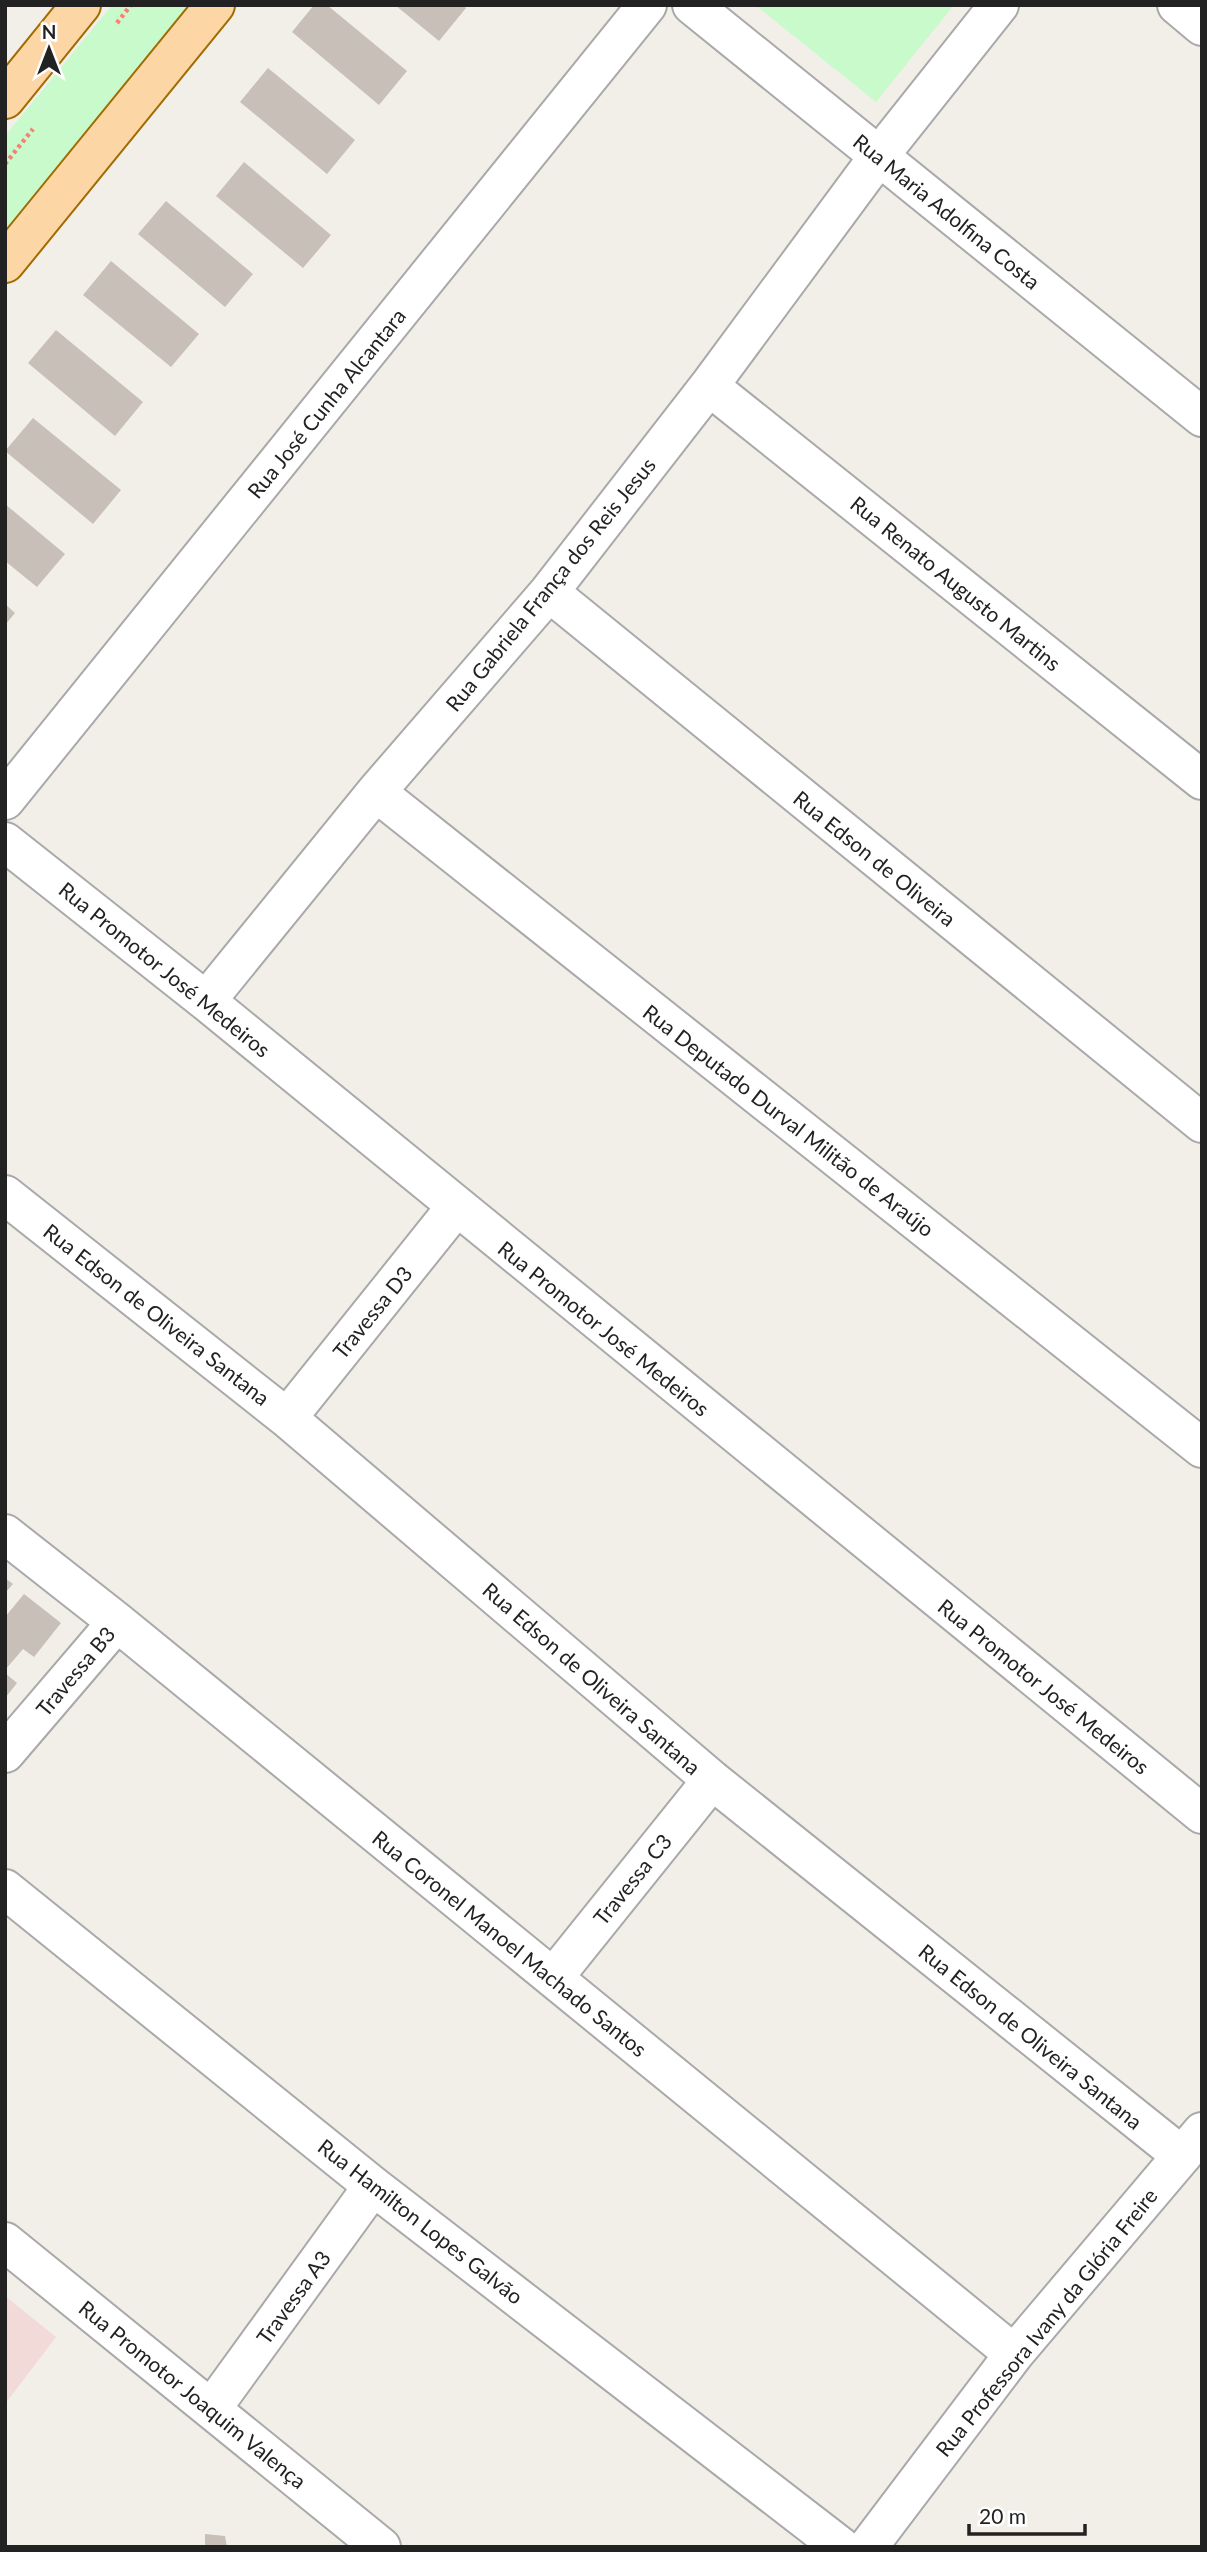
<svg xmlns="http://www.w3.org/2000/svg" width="1207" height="2552" viewBox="0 0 1207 2552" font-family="Lato,sans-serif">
  <rect width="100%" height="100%" fill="#f2efe9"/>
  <path fill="#f2dad9" d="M5,2296L56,2337L5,2404Z"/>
  <path fill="#c8facc" d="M112,5H191L5,236V136Z
    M755,5H954L876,102Z"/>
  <path fill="#c7bfb8" d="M314,5H327L407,71L379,105L292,32Z
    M395,5H463L466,8L439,41Z
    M268,68L355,140L327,174L240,102Z
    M244,162L331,235L303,268L216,196Z
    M166,201L253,274L225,307L138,234Z
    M111,261L199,334L171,367L83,295Z
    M56,330L143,402L115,436L28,363Z
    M33,418L121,490L93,524L5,451Z
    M5,504L65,554L37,587L5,561Z
    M5,604L15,613L5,625Z
    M5,1578L13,1584L5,1593Z
    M24,1594L61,1623L34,1657L23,1649L5,1670V1617Z
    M5,1673L17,1683L5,1698Z
    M205,2534L225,2536L227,2547H205Z"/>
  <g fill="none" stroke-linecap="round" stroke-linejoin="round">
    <defs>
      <path id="minor" d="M692,5L1202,417
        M1177,5L1202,26
        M709,386L1202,780
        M549,592L1202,1123
        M376,792L1202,1448
        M5,800L647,5
        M5,842L206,1001L1202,1814
        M206,1001L376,792L549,592L709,386L879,156L999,5
        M5,1195L287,1418L712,1780L1182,2156
        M287,1418L456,1207
        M5,1534L117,1622L1014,2354
        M5,1753L117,1622
        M5,1889L373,2186L841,2547
        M553,1978L712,1780
        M5,2242L381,2547
        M212,2408L373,2186
        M868,2547L1014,2354L1202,2132"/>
      <path id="major" d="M5,99L81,5
        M5,263L215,5"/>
    </defs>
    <use href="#minor" stroke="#a9a9a9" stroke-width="42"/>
    <use href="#major" stroke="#a06b00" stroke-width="42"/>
    <path stroke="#fa8072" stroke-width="4.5" stroke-dasharray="3.5 3.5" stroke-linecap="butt" d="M117,23L131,5
      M5,164L33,129"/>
    <use href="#minor" stroke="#fff" stroke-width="38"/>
    <use href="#major" stroke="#fcd6a4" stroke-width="38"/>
  </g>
  <g text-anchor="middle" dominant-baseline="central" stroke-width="5" stroke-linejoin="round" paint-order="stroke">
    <g font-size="21" fill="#222" stroke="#fff">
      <text transform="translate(947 211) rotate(39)">Rua Maria Adolfina Costa</text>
      <text transform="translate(326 403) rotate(-51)">Rua José Cunha Alcantara</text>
      <text transform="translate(956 583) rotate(39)">Rua Renato Augusto Martins</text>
      <text transform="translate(550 584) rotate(-51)">Rua Gabriela França dos Reis Jesus</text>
      <text transform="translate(875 858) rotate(39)">Rua Edson de Oliveira</text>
      <text transform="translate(165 969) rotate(39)">Rua Promotor José Medeiros</text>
      <text transform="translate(789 1120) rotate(38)">Rua Deputado Durval Militão de Araújo</text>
      <text transform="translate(372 1312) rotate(-51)">Travessa D3</text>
      <text transform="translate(157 1314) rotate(38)">Rua Edson de Oliveira Santana</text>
      <text transform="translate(604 1328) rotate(39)">Rua Promotor José Medeiros</text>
      <text transform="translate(75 1671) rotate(-50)">Travessa B3</text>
      <text transform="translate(592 1678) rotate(41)">Rua Edson de Oliveira Santana</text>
      <text transform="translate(1044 1686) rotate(39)">Rua Promotor José Medeiros</text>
      <text transform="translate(632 1879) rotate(-51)">Travessa C3</text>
      <text transform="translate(510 1943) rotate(39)">Rua Coronel Manoel Machado Santos</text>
      <text transform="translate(1031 2036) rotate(39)">Rua Edson de Oliveira Santana</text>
      <text transform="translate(421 2221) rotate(38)">Rua Hamilton Lopes Galvão</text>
      <text transform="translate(293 2297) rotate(-54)">Travessa A3</text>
      <text transform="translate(1046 2322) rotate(-51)">Rua Professora Ivany da Glória Freire</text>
      <text transform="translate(193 2394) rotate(39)">Rua Promotor Joaquim Valença</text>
    </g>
  </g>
  <rect width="1207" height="2552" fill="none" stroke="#222222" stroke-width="14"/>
  <g transform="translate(49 49)" stroke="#ffffff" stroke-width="5" paint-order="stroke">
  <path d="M0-5L12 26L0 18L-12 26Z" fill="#222222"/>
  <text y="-10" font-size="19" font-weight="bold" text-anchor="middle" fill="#222222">N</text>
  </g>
  <path d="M969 2524v10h116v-10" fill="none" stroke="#222222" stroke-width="3.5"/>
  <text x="979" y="2524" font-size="21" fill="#222222" stroke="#ffffff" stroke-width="5" paint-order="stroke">20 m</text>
</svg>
